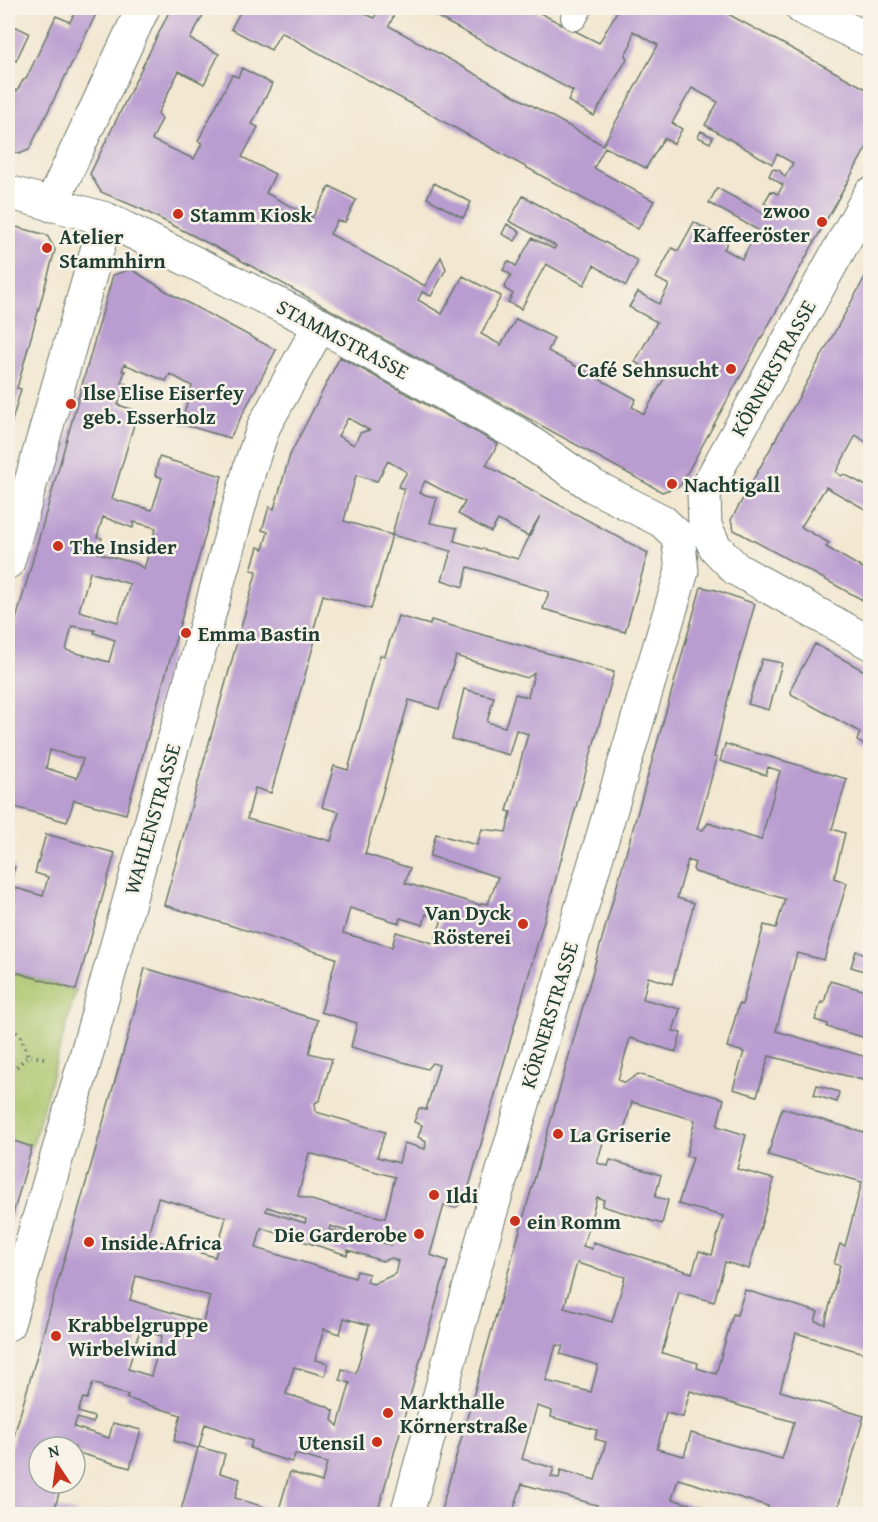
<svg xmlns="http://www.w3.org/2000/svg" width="878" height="1522" viewBox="0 0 878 1522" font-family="'Gentium Book Plus',serif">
  <rect width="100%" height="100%" fill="#f7f3e8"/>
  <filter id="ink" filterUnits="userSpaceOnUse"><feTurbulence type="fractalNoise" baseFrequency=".0167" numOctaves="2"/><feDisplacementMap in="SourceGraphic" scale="12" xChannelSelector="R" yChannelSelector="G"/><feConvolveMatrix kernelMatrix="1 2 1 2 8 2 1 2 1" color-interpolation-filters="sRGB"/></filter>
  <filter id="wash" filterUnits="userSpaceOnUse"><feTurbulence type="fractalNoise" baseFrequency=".008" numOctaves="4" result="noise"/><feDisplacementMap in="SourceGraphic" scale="24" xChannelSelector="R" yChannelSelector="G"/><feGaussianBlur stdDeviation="1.35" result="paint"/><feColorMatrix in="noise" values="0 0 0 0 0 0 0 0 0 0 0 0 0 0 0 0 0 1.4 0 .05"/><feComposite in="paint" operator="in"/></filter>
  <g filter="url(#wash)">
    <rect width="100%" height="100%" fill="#f2e7d0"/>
    <path fill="#a9c368" stroke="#64804e" stroke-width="1.5" d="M8,971L76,990L32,1147L8,1139Z"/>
    <g id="blocks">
      <path fill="#b99cd0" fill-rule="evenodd" d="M77,8H99L29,150L19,154L8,149V87L17,91L23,80L26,79L56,16L70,22Z
        M171,8H207L190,39L219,54L204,84L179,71L158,113L162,119L152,140L194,159L202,143L198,141L232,75L238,77L242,68L272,84L252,124L258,127L242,157L275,174L266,193L312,218L330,186L356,200L345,222L337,221L330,234L425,286L441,257L446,269L431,296L422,292L418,300L442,314L463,276L501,296L481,334L501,345L516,319L554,338L548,351L636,399L632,407L644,414L664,379L635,362L657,322L629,307L638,292L659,304L669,285L656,278L672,248L678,251L694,222L728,241L724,249L742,259L758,230L709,203L717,188L767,215L771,208L764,203L771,191L778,194L783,185L769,176L772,169L779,170L785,177L793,163L777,154L772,164L705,125L718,102L692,88L672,123L682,129L674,144L664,138L646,168L605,147L594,168L654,201L638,229L281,32L271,50L231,29L241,10L235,8H353L374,18L379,8H393L391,12L394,15L389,26L603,145L658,45L633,31L631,44L625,55L627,59L594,116L568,101L573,91L421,8H530L599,43L619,8H717L870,91V141L680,486L662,492L231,255L141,209L101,192L90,174Z
        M854,8H870V17Z
        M8,16L14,18L8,33Z
        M12,25L29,33L16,61L8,57V36Z
        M701,131L713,137L710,143L698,137Z
        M434,183L471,202L463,218L427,198Z
        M523,196L638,261L626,286L594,265L584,285L546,264L521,309L508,302L513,294L504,288L511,275L503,270L508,261L516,266L532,238L554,249L556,246L509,221Z
        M507,224L520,232L515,241L502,234Z
        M8,225L47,235L55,250L17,388L21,389L8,435V306L10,295L8,294Z
        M870,268V445L856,435L836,472L841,476L844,474L870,488V512L826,487L801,527L829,543L826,547L864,569L870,558V604L734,530L731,520Z
        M131,269L171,294L276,350L230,438L181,424L192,386L170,374L166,381L124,364L122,371H125L121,383L127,384L118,405L138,411L112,499L152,510L162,478L155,475L159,457L222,476L126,814L74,800L67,822L8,805V648L113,275ZM103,517L133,528L134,522L156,528L144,569L137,564L98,553L102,538L97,537ZM90,572L130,584L118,622L79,611ZM72,626L95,630L94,633L115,640L109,662L66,650ZM50,750L83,759L77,778L46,768Z
        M340,357L498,444L486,465L648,553L625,632L543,609L549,592L468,567L463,587L442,580L451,551L392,535L404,489L398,487L407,472L388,461L377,481L356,475L344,521L392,535L371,609L323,595L312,636L316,637L271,793L255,788L247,819L331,841L339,812L322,807L334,766L348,770L380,655L385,656L398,616L430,625L431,620L614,672L465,1201L455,1208L444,1205L430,1255L448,1261L377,1514H286L278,1513L290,1472L322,1482L327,1463L295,1454L292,1462L258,1452V1451L250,1448L252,1441L205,1424L199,1447L225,1454L220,1473L240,1479L235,1498L271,1509L270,1514H180L198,1448L174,1441L181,1415L126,1398L128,1395L103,1388L102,1386L93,1383L87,1399L83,1398L78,1412L94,1417L93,1423L77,1418L74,1427L109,1438L113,1423L141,1430L130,1468L75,1452V1447H39V1483H62L55,1507L80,1514H8V1457L132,1021L145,968L318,1020L309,1053L332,1059L320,1100L315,1103L316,1112L385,1132L377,1157L399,1163L404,1143L425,1149L426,1142L418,1137L422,1125L414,1122L419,1108L426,1110L439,1065L432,1063L427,1069L351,1047L357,1023L321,1012L336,958L164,905L255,577L257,571L251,570L258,547L263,549L268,532L262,530L269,507L274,509L290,455ZM348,418L369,430L360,433L354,445L338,436ZM425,481L465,502L458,514L491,532L498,520L528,536L540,516L518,559L454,541L457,528L430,523L437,498L419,493ZM456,656L527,678L534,673L528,697L515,694L505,727L487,722L494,697L464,689L452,739L509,755L516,730L528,734L507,811L511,812L506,832L482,829L477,845L436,834L430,856L498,877L488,904L482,903L480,905L405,883L410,868L365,854L409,700L439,709ZM350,908L399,923L400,918L423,925L426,914L442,919L436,937H438L436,944L396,932L392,947L343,933ZM309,1153L395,1177L385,1218L335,1207L298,1196ZM158,1198L226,1217L215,1257L147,1238ZM267,1207L306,1219L305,1223L266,1211ZM330,1226L392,1245L329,1230ZM261,1228L347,1255L348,1250L382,1261L392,1258L398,1261L395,1274L373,1284L367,1282L369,1274L357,1271L355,1278L256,1248ZM136,1276L210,1296L203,1322L130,1300ZM344,1318L369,1325L356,1373L342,1369L340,1380L350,1383L338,1426L332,1420L334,1411L326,1406L286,1394L294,1367L325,1376L328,1363L315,1360L324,1329L340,1334ZM140,1330L162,1336L151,1376L128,1369Z
        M701,587L716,590L755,604L728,698L714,757L717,758L697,829L703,830L708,823L761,840L780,771L768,767L766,775L720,761L725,744L847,779L832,829L845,833L834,878L847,883L824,960L797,953L776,1031L870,1058V1069L867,1081L769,1056L757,1096L733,1089L744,1052L727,1047L739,1004L742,1005L764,925L776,928L785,899L695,872L693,869L695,863L688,860L677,898L694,903L672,984L648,977L643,999L680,1009L673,1031L681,1033L676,1052L630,1038L618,1080L625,1083L638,1074L724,1099L717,1126L746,1135L737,1169L774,1179L749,1269L725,1262L714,1302L679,1292L662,1353L698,1363L697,1368L716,1374L733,1314L737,1315L745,1290L818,1312L815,1321L825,1324L840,1265L834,1264L840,1244L845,1246L862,1182L768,1155L782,1108L870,1134V1355L796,1333L780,1391L864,1416L837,1511L836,1514H766L768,1506L678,1479L672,1499L712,1511L711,1514H595L597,1505L522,1484L512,1514H440ZM632,1102L695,1120L686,1156L693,1158L678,1204L723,1216L712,1255L699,1251L692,1273L593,1242L592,1249L583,1246L597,1197L604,1200L602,1206L662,1224L668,1200L655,1197L661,1175L610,1160L608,1166L597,1163L606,1132L622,1136ZM577,1263L625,1277L612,1322L564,1308ZM556,1345L563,1346L560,1354L598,1365L591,1392L546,1381ZM690,1391L794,1422L782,1459L691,1433L684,1456L657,1449L666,1413L683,1417ZM537,1406L552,1411L551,1417L597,1430L595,1439L606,1442L595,1480L561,1470L559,1478L551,1477L554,1468L522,1459Z
        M815,644L870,674V748L857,741L860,732L791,694L792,686Z
        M762,659L782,663L769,710L748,704Z
        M46,834L115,853L76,990L8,970V931L14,910L8,908V865L15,867L9,886L43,896L48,877L35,873Z
        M856,951L870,955V973L851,967Z
        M830,981L870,992V1039L827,1027L828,1024L815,1020L821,1002L824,1003Z
        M817,1085L839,1092L837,1102L814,1095Z
        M8,1139L32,1147L8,1232Z"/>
    </g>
  </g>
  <g filter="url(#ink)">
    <use href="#blocks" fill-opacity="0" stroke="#69786b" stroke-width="1.5"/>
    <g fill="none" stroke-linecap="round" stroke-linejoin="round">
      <defs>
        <path id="service" d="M574,17L579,8"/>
        <path id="minor" d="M802,8L870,40
          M8,192L106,219L320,325L516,433L593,486L662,521L678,536L682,571L485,1231L407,1514
          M870,194L704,493L705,526L715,547L736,569L870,643
          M51,205L143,8
          M8,562L106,219
          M8,1324L83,1067L251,464L264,426L320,325"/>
      </defs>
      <use href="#service" stroke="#69786b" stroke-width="28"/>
      <use href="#minor" stroke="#69786b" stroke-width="35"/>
      <path stroke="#69786b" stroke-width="4" stroke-dasharray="1.5 4.5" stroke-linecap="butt" d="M8,1023L21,1037L28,1056L44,1058
        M8,1075L28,1056"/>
      <use href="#service" stroke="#fff" stroke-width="26"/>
      <use href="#minor" stroke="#fff" stroke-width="33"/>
    </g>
  </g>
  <g fill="#c8321e" stroke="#f7f3e8" stroke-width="2">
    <circle cx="178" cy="214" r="6"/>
    <circle cx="822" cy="222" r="6"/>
    <circle cx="47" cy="248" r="6"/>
    <circle cx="731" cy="369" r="6"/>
    <circle cx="71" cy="404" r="6"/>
    <circle cx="672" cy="484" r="6"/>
    <circle cx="58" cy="546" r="6"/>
    <circle cx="186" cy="633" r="6"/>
    <circle cx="523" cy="924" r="6"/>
    <circle cx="558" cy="1134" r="6"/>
    <circle cx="434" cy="1195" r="6"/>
    <circle cx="515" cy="1221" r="6"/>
    <circle cx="419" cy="1234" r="6"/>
    <circle cx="89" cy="1242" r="6"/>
    <circle cx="56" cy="1336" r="6"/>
    <circle cx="388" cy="1413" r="6"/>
    <circle cx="377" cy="1442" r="6"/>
  </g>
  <g text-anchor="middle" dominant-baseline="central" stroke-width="5" stroke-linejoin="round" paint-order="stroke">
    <g font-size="21" font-weight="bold" fill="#1f3d34" stroke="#f7f3e8" text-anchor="start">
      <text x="810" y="210" text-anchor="end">zwoo<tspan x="810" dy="24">Kaffeeröster</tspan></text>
      <text x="190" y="214">Stamm Kiosk</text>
      <text x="59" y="236">Atelier<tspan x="59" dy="24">Stammhirn</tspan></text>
      <text x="719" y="369" text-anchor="end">Café Sehnsucht</text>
      <text x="83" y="392">Ilse Elise Eiserfey<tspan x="83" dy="24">geb. Esserholz</tspan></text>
      <text x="684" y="484">Nachtigall</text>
      <text x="70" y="546">The Insider</text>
      <text x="198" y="633">Emma Bastin</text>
      <text x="511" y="912" text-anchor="end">Van Dyck<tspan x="511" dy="24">Rösterei</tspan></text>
      <text x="570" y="1134">La Griserie</text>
      <text x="446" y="1195">Ildi</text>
      <text x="527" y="1221">ein Romm</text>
      <text x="407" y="1234" text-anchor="end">Die Garderobe</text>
      <text x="101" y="1242">Inside.Africa</text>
      <text x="68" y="1324">Krabbelgruppe<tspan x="68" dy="24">Wirbelwind</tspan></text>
      <text x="400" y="1401">Markthalle<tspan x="400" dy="24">Körnerstraße</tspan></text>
      <text x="365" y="1442" text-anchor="end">Utensil</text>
    </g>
    <g font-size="21" fill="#1f3d34" stroke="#f7f3e8">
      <text transform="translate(343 339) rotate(28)">STAMMSTRASSE</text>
      <text transform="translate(773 368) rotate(-61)">KÖRNERSTRASSE</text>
      <text transform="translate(152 819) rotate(-74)">WAHLENSTRASSE</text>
      <text transform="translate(549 1015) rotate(-73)">KÖRNERSTRASSE</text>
    </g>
  </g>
  <rect width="878" height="1522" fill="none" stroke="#f7f3e8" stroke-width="30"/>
  <g transform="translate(57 1465) rotate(347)"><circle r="28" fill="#f7f3e8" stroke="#a1aaa0" stroke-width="1.5"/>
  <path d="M0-4.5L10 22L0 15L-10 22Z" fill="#c8321e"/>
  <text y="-9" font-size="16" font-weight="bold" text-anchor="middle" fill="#1f3d34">N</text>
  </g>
</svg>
